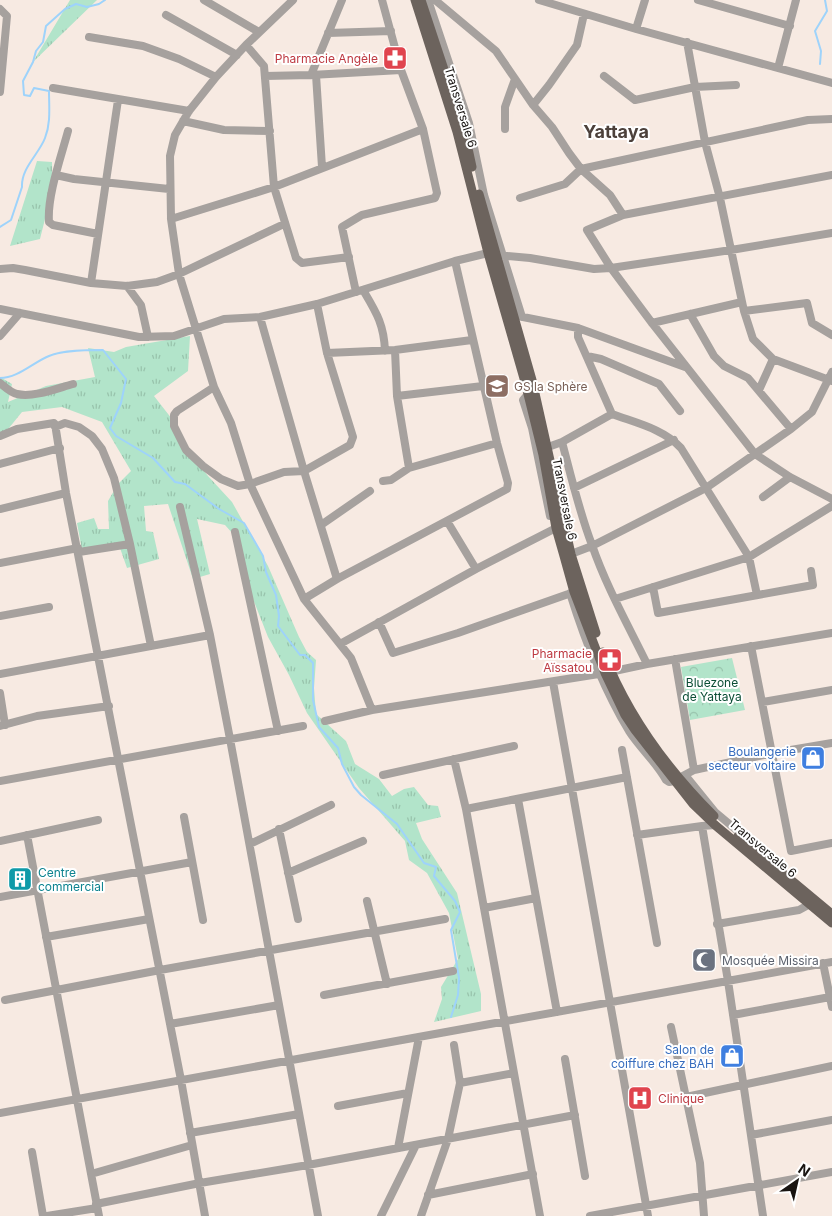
<svg xmlns="http://www.w3.org/2000/svg" width="832" height="1216" viewBox="0 0 832 1216" font-family="Inter,sans-serif">
  <defs>
    <pattern id="grass-tufts" width="24" height="20" patternUnits="userSpaceOnUse" patternTransform="scale(1.25)"><rect width="24" height="20" fill="#b2e4ca"/><path d="M3 7l-1-3M5 7V3M7 7l1-3M15 17l-1-3M17 17v-4M19 17l1-3" fill="none" stroke="#98c3ac"/></pattern>
    <pattern id="park-crowns" width="20" height="18" patternUnits="userSpaceOnUse" patternTransform="scale(1.25)"><rect width="20" height="18" fill="#b2e4ca"/><path d="M2 6a3 3 0 1 1 6 0M12 15a3 3 0 1 1 6 0" fill="none" stroke="#98c3ac"/></pattern>
  </defs>
  <rect width="100%" height="100%" fill="#f7eae2"/>
  <path fill="url(#grass-tufts)" d="M70,0H97L33,62Z
    M37,161L52,162C53,190 47,212 40,239L10,246Z
    M190,336L188,371L154,396L172,419L186,448L208,476L232,502L268,566L299,637L307,652L316,660L314,688L316,714L346,741L355,764L379,779L392,796L404,789L414,787L428,805L438,806L441,817L416,823L422,839L457,893L481,994V1011L434,1022L442,999L441,987L458,959L449,913L427,873L409,860L405,841L359,788L307,713L289,675L268,637L251,594L233,534L225,525L197,519L210,574L193,579L168,504L144,506L146,531L153,532L159,559L127,568L120,548L83,555L77,523L94,518L98,529H109L108,501L118,484L131,471L102,422L62,407L22,412L0,439V377L12,384L8,402L46,386L95,377L88,348L114,352L126,347Z"/>
  <path fill="url(#park-crowns)" d="M732,658L745,710L690,720L681,667Z"/>
  <path fill="#b2e4ca" d="M699,671L729,689L718,706L688,688Z"/>
  <g fill="none" stroke-linecap="round" stroke-linejoin="round">
    <path stroke="#9ed3fb" stroke-width="2" d="M820,64L821,51L815,31L827,11L825,0
      M0,227L11,220L22,187C21,168 39,154 45,138C51,123 49,107 49,91L34,88L30,96L24,95L23,81L33,62L36,51L43,42L46,26L65,9L76,4L87,7L99,4L105,0
      M0,378C18,378 32,363 49,356C63,350 87,350 103,350L126,379L121,403L110,428L116,436L153,458L175,482L185,484L219,509L244,523L263,556L266,572L276,595L279,616L278,626L300,655H305L313,663V700L319,727L338,748L342,764L354,787L361,795L397,824L424,863L436,867L434,876L455,901L460,912L451,930L459,978L458,995L451,1017"/>
    <path stroke="#a6a19e" stroke-width="8" d="M204,0L259,32
      M293,0L246,45L216,77L189,111L175,135L170,156L171,219L179,274L214,387L231,423L250,484L304,599L351,658L372,710
      M428,0L469,123L484,195L522,317
      M435,0L496,51L533,105L552,127L569,153L581,169L610,195L623,215
      M539,0L636,29L832,83
      M698,0L790,26
      M0,9L7,16L0,92
      M166,15L237,55
      M636,29L645,0
      M328,33L391,31
      M89,37L143,46L179,59L216,77
      M687,42L705,142L720,198L744,311L753,339L773,359L832,381
      M246,45L264,66L274,187L296,258L302,263L349,257
      M778,68L796,0
      M311,75L342,0
      M316,75L322,167
      M265,76L311,75L401,70
      M604,76L635,100L695,87L736,85
      M53,88L189,111
      M533,105L549,85L577,45L584,14
      M183,121L224,130L270,131
      M505,129V107L515,79
      M68,131C61,157 47,196 49,222L53,225L98,234
      M56,175L74,179L169,189
      M832,175L623,215L587,230L611,268L652,323L755,454L790,477L832,499
      M520,198L565,184L581,169L808,120L832,119
      M171,219L274,187L423,129
      M496,255L530,258L594,269L611,268L731,250L832,233
      M0,269L13,268L25,270L91,283L127,286L157,282L179,274L284,224
      M91,283L118,100
      M127,286L141,305L148,337
      M363,290C376,312 384,324 385,351
      M356,292L342,227L362,215L435,198L437,193L423,129L401,70L382,0
      M0,309L139,337L174,336L224,319L260,317L317,304L455,261L488,253
      M744,311L807,303L812,323L832,335
      M690,314L714,356L724,366L748,378L791,429
      M518,316L578,328L685,367
      M260,317L304,471L337,579
      M652,323L742,302
      M578,328V337L612,414C636,423 664,429 681,448L749,557L757,595
      M0,336L20,313
      M395,350L397,396L409,468L497,443
      M327,353L395,350L472,340
      M587,356L601,359L659,384L680,411
      M0,383C5,387 11,393 17,394C33,398 58,388 73,384
      M214,387L177,411L174,415V426L186,450L203,466L221,479L238,486L250,484L284,472L304,471L350,445L353,437L327,353L317,304
      M759,390L773,359
      M528,394L523,400L532,428L550,516
      M397,396L483,386
      M55,427L65,423L79,427L92,436L102,449L114,478L130,544L151,646
      M0,436L17,429L54,423L55,424L66,493L181,1080L205,1216
      M562,442C571,476 579,511 592,545C606,586 628,625 647,664
      M548,447L562,442L612,414
      M0,464L60,448
      M383,481L391,480L409,468
      M574,488L674,440
      M763,497L790,477
      M180,507L210,635L230,739L318,1216
      M0,509L66,493
      M447,521L476,569
      M321,525L370,491
      M235,532L278,731
      M79,552L130,544
      M571,554L592,546L706,488L791,429L812,412L832,372
      M0,563L78,548
      M653,587L658,613L813,585L811,571
      M570,593C585,641 603,688 629,731C640,748 656,762 666,780L669,782L674,781
      M304,599L337,579L507,489L508,483L497,443L455,261
      M615,599L749,557L832,506
      M0,616L49,607
      M379,622L393,653L458,633L574,592
      M340,644L476,569L556,528
      M751,646L791,851L832,843
      M675,659L694,770
      M0,674L210,635
      M553,682L648,1216
      M0,693L5,725
      M763,702L832,690
      M325,721L372,710L605,673L647,664L832,633
      M0,726L37,716L109,706
      M622,750L657,943
      M454,759L466,809L540,1216
      M383,775L514,746
      M685,775L715,812L746,838
      M679,778L694,770L773,753L832,743
      M0,781L303,726
      M518,799L557,1012
      M466,809L627,777
      M184,817L203,920
      M715,825L702,826L728,981L763,1216
      M279,829L298,919
      M27,835L99,1216
      M637,835L702,826
      M0,841L98,820
      M250,844L331,805
      M288,873L363,841
      M0,897L192,862
      M367,901L387,984
      M484,908L536,898
      M717,924L799,910L810,904
      M46,937L149,919
      M823,963L832,1007
      M324,995L453,971
      M5,1000L160,970L445,919
      M733,1015L830,997
      M170,1024L279,1005
      M671,1027L700,1163L704,1216
      M565,1059L585,1176
      M460,1083L514,1073
      M686,1097L832,1066
      M338,1106L408,1093
      M0,1113L832,962
      M190,1133L299,1114
      M751,1135L832,1120
      M398,1148L419,1037
      M32,1152L43,1216
      M91,1174L192,1145
      M428,1195L533,1174
      M96,1204L200,1183L308,1165L575,1115
      M47,1216L97,1208
      M381,1216L416,1145
      M421,1216L448,1139L460,1083L454,1045
      M590,1216L832,1172"/>
    <path stroke="#6c635d" stroke-width="9" d="M415,0L457,132L488,253L525,382L543,455L556,528L564,556L574,592L605,673L625,715L635,730L693,804L715,825L832,923
      M421,0L464,130L472,167
      M479,194L532,380L571,554L596,633
      M603,652C627,714 668,770 714,816
      M738,836L832,914"/>
  </g>
  <defs>
    <symbol id="pharmacy-square" viewBox="-11 -11 22 22"><rect x="-9" y="-9" width="18" height="18" rx="4" fill="#e0444e" stroke="#fff"/><path d="M-2-6h4v4h4v4h-4v4h-4v-4h-4v-4h4Z" fill="#fff"/></symbol>
    <symbol id="school-square" viewBox="-11 -11 22 22"><rect x="-9" y="-9" width="18" height="18" rx="4" fill="#8d6e63" stroke="#fff"/><path d="M0-5L7-2L0 1L-7-2ZM-4 1L0 2.5L4 1V4Q0 6-4 4Z" fill="#fff"/></symbol>
    <symbol id="shop-square" viewBox="-11 -11 22 22"><rect x="-9" y="-9" width="18" height="18" rx="4" fill="#3f7fe0" stroke="#fff"/><path d="M-5-2.5h2.3a2.7 3.5 0 0 1 5.4 0H5L5.5 6h-11ZM-1.5-2.5h3a1.5 2.3 0 0 0-3 0Z" fill="#fff"/></symbol>
    <symbol id="building-square" viewBox="-11 -11 22 22"><rect x="-9" y="-9" width="18" height="18" rx="4" fill="#0f9aa8" stroke="#fff"/><path d="M-4-6H4V6H1V3H-1V6H-4ZM-2.5-4.3h1.7v1.8h-1.7ZM.8-4.3h1.7v1.8H.8ZM-2.5-1h1.7V.8h-1.7ZM.8-1h1.7V.8H.8Z" fill="#fff"/></symbol>
    <symbol id="mosque-square" viewBox="-11 -11 22 22"><rect x="-9" y="-9" width="18" height="18" rx="4" fill="#6b7280" stroke="#fff"/><path d="M3.5-4.9A6 6 0 1 0 3.5 4.9A5 5 0 1 1 3.5-4.9Z" fill="#fff"/></symbol>
    <symbol id="hospital-square" viewBox="-11 -11 22 22"><rect x="-9" y="-9" width="18" height="18" rx="4" fill="#e0444e" stroke="#fff"/><path d="M-5-5h3v3.5h4V-5h3V5h-3V1.5h-4V5h-3Z" fill="#fff"/></symbol>
  </defs>
  <g fill-rule="evenodd">
    <use href="#pharmacy-square" x="381" y="44" width="28" height="28"/>
    <use href="#school-square" x="483" y="372" width="28" height="28"/>
    <use href="#pharmacy-square" x="596" y="646" width="28" height="28"/>
    <use href="#shop-square" x="799" y="744" width="28" height="28"/>
    <use href="#building-square" x="6" y="865" width="28" height="28"/>
    <use href="#mosque-square" x="690" y="946" width="28" height="28"/>
    <use href="#shop-square" x="718" y="1042" width="28" height="28"/>
    <use href="#hospital-square" x="626" y="1084" width="28" height="28"/>
  </g>
  <g text-anchor="middle" dominant-baseline="central" stroke-width="4" stroke-linejoin="round" paint-order="stroke">
    <g font-size="12" fill="#be3a42" stroke="#fff" text-anchor="end">
      <text x="378" y="58">Pharmacie Angèle</text>
      <text x="592" y="653">Pharmacie<tspan x="592" dy="14">Aïssatou</tspan></text>
      <text x="658" y="1098" text-anchor="start">Clinique</text>
    </g>
    <g font-size="12" fill="#181411" stroke="#fff">
      <text transform="translate(461 107) rotate(73)">Transversale 6</text>
      <text transform="translate(565 499) rotate(79)">Transversale 6</text>
      <text transform="translate(763 848) rotate(40)">Transversale 6</text>
    </g>
    <g font-size="12" fill="#785e54" stroke="#fff" text-anchor="start">
      <text x="514" y="386">GS la Sphère</text>
    </g>
    <g font-size="12" fill="#0b4e35" stroke="#fff">
      <text x="712" y="682">Bluezone<tspan x="712" dy="14">de Yattaya</tspan></text>
    </g>
    <g font-size="12" fill="#366cbe" stroke="#fff" text-anchor="end">
      <text x="796" y="751">Boulangerie<tspan x="796" dy="14">secteur voltaire</tspan></text>
      <text x="714" y="1049">Salon de<tspan x="714" dy="14">coiffure chez BAH</tspan></text>
    </g>
    <g font-size="12" fill="#0d838f" stroke="#fff" text-anchor="start">
      <text x="38" y="872">Centre<tspan x="38" dy="14">commercial</tspan></text>
    </g>
    <g font-size="12" fill="#5b616d" stroke="#fff" text-anchor="start">
      <text x="722" y="960">Mosquée Missira</text>
    </g>
    <g font-size="18" font-weight="bold" fill="#4c413b" stroke="#fff">
      <text x="616" y="131">Yattaya</text>
    </g>
  </g>
  <g transform="translate(797 1181) rotate(34)" stroke="#ffffff" stroke-width="4" paint-order="stroke">
  <path d="M0-4L9 19L0 12L-9 19Z" fill="#181411"/>
  <text y="-8" font-size="14" font-weight="bold" text-anchor="middle" fill="#181411">N</text>
  </g>
</svg>
